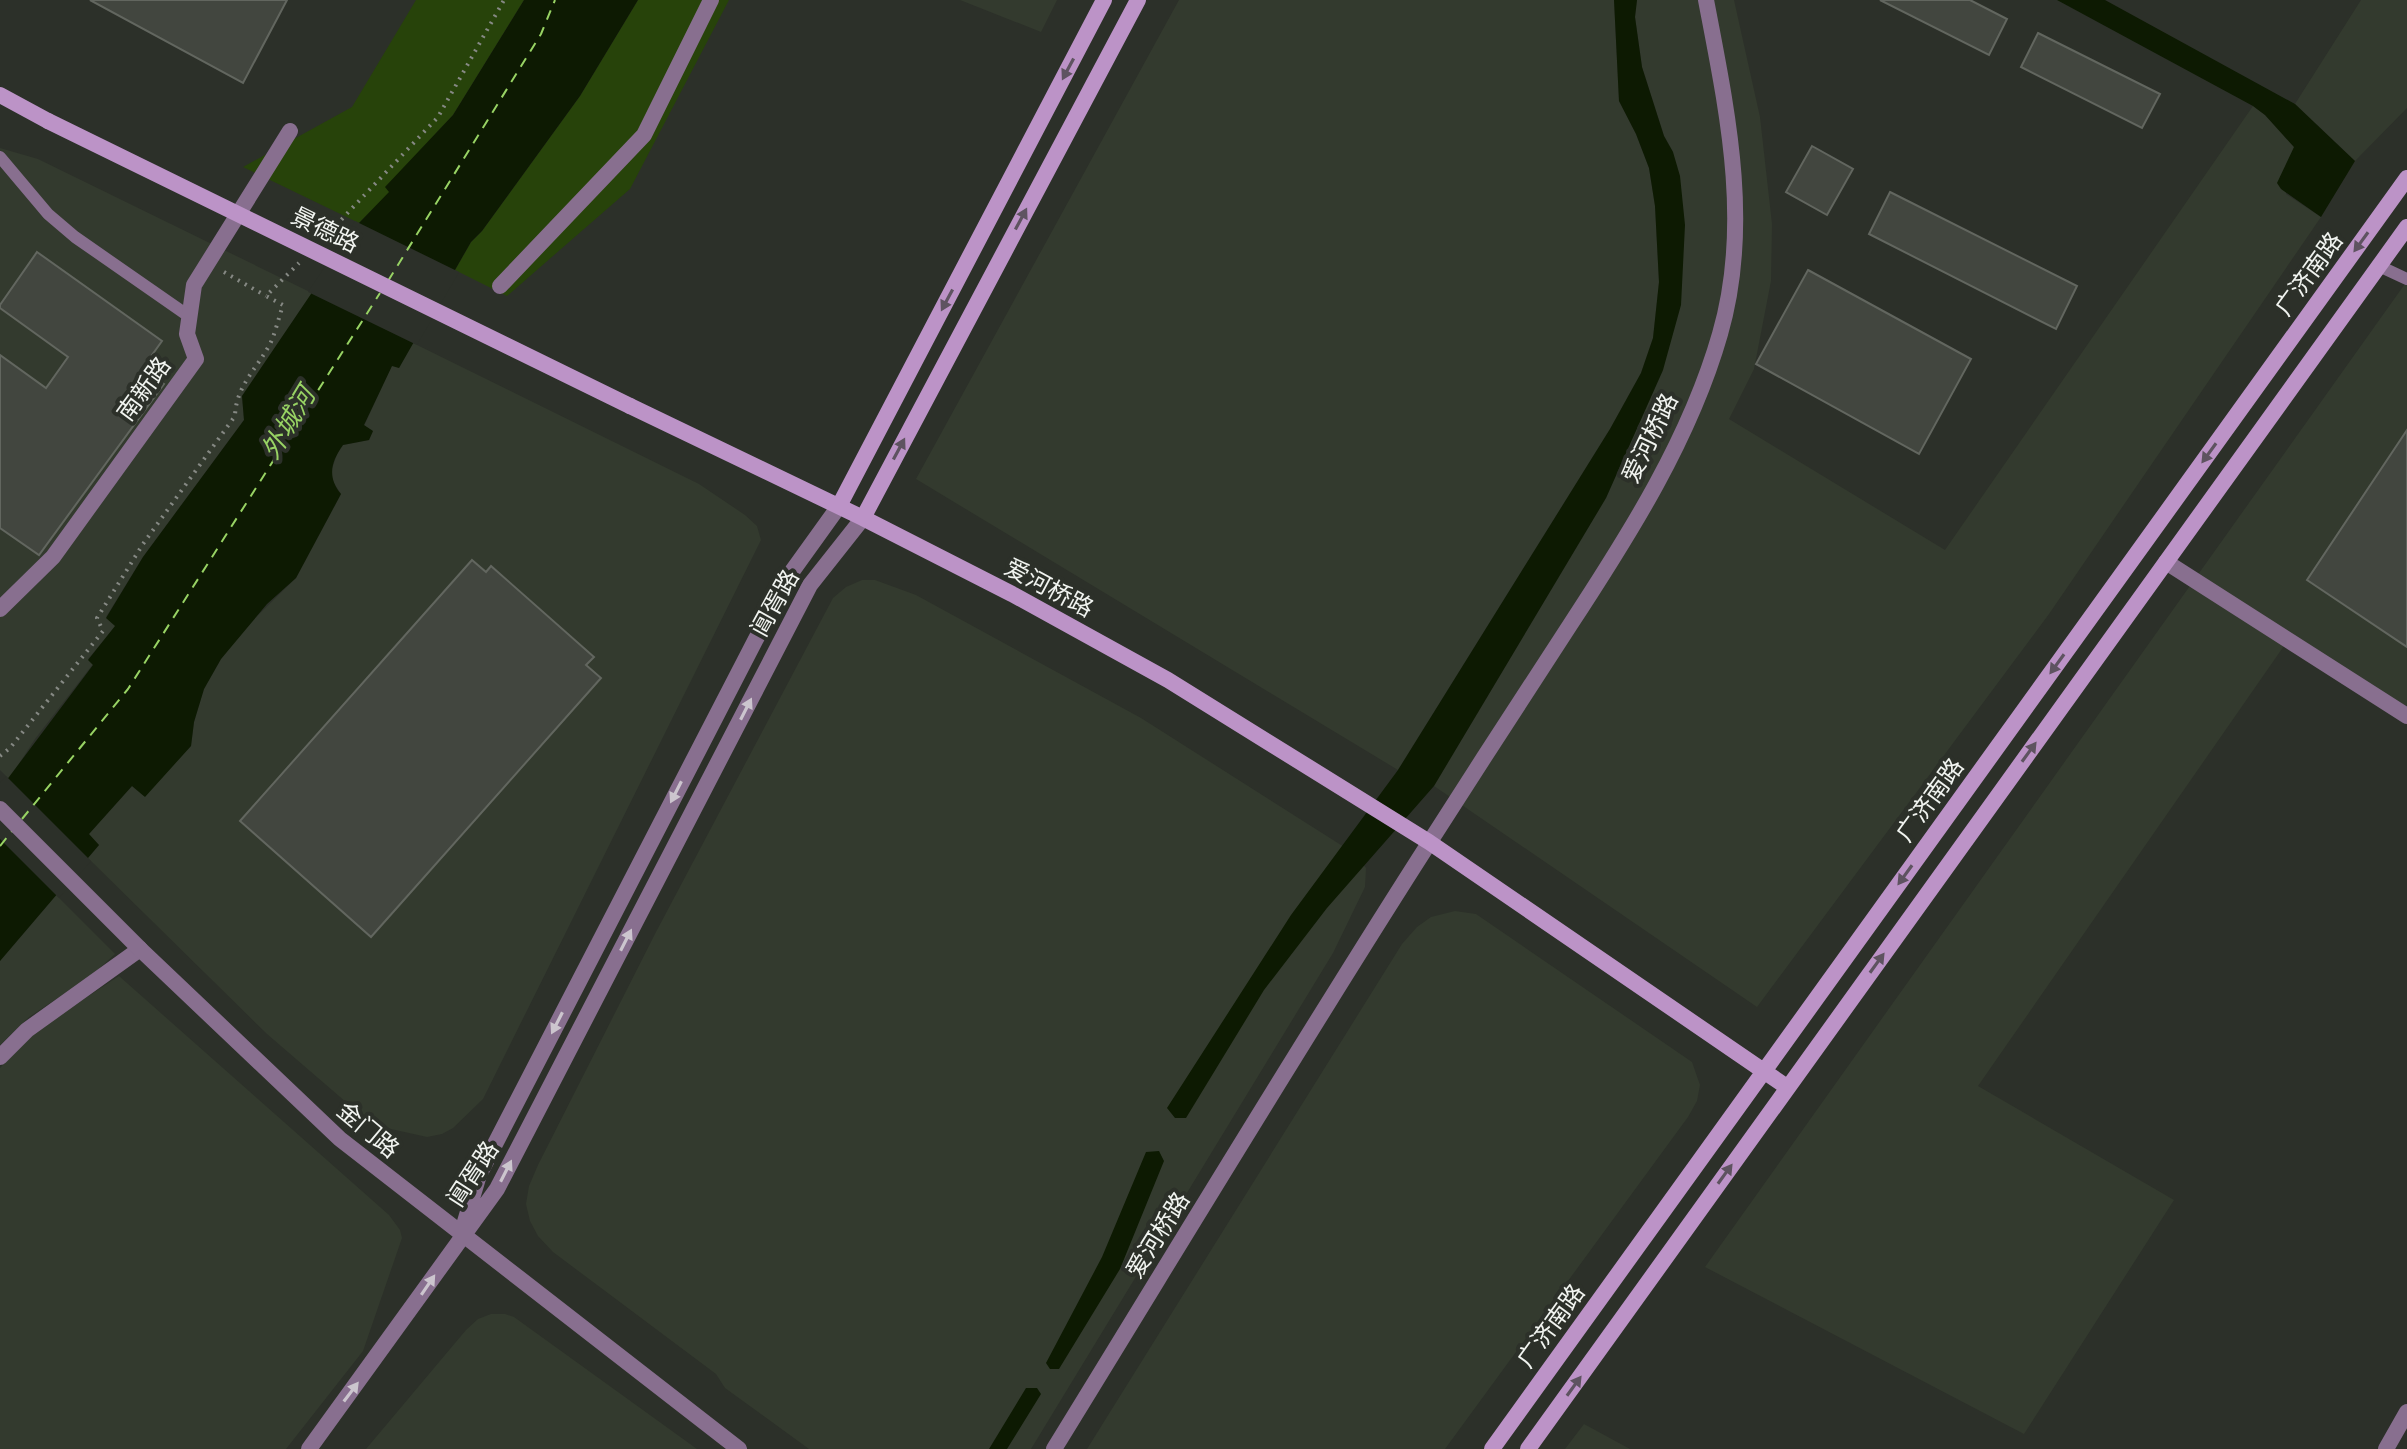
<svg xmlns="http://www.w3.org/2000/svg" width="2407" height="1449" viewBox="0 0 2407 1449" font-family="'Roboto Serif','Noto Sans SC',serif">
  <rect width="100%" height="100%" fill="#2c3029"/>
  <path fill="#333a2e" d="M960,0H1057L1041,32Z
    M1179,0H1614L1619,101L1636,134L1649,168L1655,206L1659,282L1653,338L1641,373L1610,429L1398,770L916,479Z
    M1637,0H1734L1760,117L1772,224L1771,281L1754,369L1729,419L1945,550L2253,106L2265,115L2294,147L2286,194L2321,217L2049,614L1757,1007L1434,786L1606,498L1663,370L1673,152L1664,136L1642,67L1635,17Z
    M2361,0H2407V108L2355,161L2295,104Z
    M0,148L38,159L312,293L242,396L244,420L143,557L106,617L116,626L88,659L93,664L35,739L9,779L0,770Z
    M2407,281V710L2286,643L1978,1086L2174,1200L2024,1434L1705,1267Z
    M413,343L699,484L745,515L757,526L761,540L483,1099L453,1128L442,1134L427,1137L382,1127L361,1115L267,1034L88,858L99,845L88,835L132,786L144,796L191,746L194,722L204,689L221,659L244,629L296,578L341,494L332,480L331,472L337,454L343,445L369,440L373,431L364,426L392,365L399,368Z
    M862,580H875L916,595L1141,718L1352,852L1366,868L1365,887L1333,953L1031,1449H809L725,1388L716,1374L553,1252L538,1236L530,1221L526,1204L529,1186L538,1165L656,932L833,598L846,587Z
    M56,895L115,954L91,976L29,1017L0,1045V961Z
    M1455,911L1476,914L1692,1062L1700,1085L1697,1101L1688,1117L1445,1449H1087L1402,944L1417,927L1431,917Z
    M119,976L389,1215L400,1230L402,1238L363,1351L286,1449H0V1068L35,1031Z
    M491,1314H505L514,1317L697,1449H366L466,1330L478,1319Z
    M1584,1424L1630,1449H1565Z"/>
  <path fill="#27430a" d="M416,0H524L453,115L386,187L390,192L359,223L243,167L352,107Z
    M638,0H729L630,189L507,296L455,270L471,242L482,231L580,96Z"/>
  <path fill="#0d1a02" d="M524,0H638L580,96L482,231L471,242L399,368L392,366L364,425L373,431L369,440L343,445C331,462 327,477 341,494L296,578L267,604L221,659L204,689L194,722L191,746L145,797L132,786L89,834L99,845L0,961V789L93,665L88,660L115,626L106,618L143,557L244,420L242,396L359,223L389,192L385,187L453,115Z
    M1614,0H1637L1635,17L1642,67L1664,136L1673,152L1680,176L1685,225L1681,305L1663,370L1606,498L1434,786L1327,908L1264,990L1186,1118H1175L1167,1108L1291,915L1398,770L1610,429L1641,373L1653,338L1659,282L1655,206L1649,168L1636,134L1619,101Z
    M2057,0H2105L2295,104L2355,161L2321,217L2281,189L2277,183L2294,147L2265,115L2253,106Z
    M1159,1151L1164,1161L1120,1269L1059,1369H1050L1046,1363L1102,1257L1146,1152Z
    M1026,1388H1037L1041,1394L1007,1449H989Z"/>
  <path fill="#2c3029" d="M355,221L459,272L417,345L308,292Z
    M6,776L91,861L59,898L0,839V783Z"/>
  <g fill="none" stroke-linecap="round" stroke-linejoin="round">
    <path stroke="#98d364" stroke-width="2" stroke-dasharray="10 8" stroke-linecap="butt" d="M388,281L541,34L555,0
      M22,819L128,689L380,293
      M0,846L13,830"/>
  </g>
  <path fill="#42463f" stroke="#62665f" stroke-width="2" d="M90,0H287L243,83Z
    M1880,0H1970L2007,19L1989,55Z
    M2038,33L2160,94L2142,128L2021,67Z
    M1812,146L1853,169L1827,215L1786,192Z
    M1890,192L2077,286L2056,329L1869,234Z
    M37,252L162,341L142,369L164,384L39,555L0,528V355L46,388L68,357L0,308V305Z
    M1808,270L1971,359L1919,454L1756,364Z
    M2407,430V647L2307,580Z
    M472,560L486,572L491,566L594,657L586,665L601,678L371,937L240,821Z"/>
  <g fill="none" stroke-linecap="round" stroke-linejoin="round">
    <path stroke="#868984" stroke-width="4" stroke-dasharray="2 6" stroke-linecap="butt" d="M325,237L438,117L504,0
      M224,272L266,296
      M0,756L10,748L103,631L97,618L143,544L235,416C236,385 258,368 271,342C276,330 279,317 283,305L266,296L299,263"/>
    <path stroke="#886f8f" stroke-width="12" d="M0,157L48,214L75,237L190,317
      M2379,266L2407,279"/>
    <path stroke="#886f8f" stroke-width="16" d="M500,286L644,135L711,0
      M2166,562L2407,716
      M0,609L53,557L196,359L187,334L194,285L290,131
      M0,1057L27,1030L140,949
      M1054,1449C1179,1246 1302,1041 1431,840C1477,768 1523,697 1570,625C1629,535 1690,439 1720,334C1752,224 1727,110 1706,0
      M2386,1449L2407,1412"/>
    <path stroke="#886f8f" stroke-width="16" d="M0,809L140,949L340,1139L739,1449
      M464,1225L479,1175L788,577L839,506
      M309,1449L497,1189L810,585L863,518"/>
    <path stroke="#bc93c7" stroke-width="16" d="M0,95L48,121
      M630,406L863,518L1012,594L1168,680L1429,842L1787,1087
      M839,506L1104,0
      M863,518L1138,0
      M1492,1449L2407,178
      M1528,1449L2407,227"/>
    <path stroke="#bc93c7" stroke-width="16" d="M48,121L630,406"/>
  </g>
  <defs><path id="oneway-solid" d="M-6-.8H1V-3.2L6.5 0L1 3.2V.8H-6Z" transform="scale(2)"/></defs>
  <g fill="#5e5360">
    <use href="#oneway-solid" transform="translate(1068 69) rotate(118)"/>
    <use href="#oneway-solid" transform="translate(1021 219) rotate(-62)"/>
    <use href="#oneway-solid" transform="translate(2361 242) rotate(126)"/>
    <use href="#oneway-solid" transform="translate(947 300) rotate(118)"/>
    <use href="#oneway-solid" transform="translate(899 449) rotate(-62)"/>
    <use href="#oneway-solid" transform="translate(2209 453) rotate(126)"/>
    <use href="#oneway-solid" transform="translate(2057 664) rotate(126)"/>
    <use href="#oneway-solid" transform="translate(2029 752) rotate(-54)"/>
    <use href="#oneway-solid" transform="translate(1905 875) rotate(126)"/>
    <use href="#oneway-solid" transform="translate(1877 963) rotate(-54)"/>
    <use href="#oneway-solid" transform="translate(1725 1174) rotate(-54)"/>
    <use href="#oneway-solid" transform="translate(1574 1386) rotate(-54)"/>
  </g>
  <g fill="#ccc5ce">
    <use href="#oneway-solid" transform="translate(746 709) rotate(-63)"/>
    <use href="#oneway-solid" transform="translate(676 792) rotate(117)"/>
    <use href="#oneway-solid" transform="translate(626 940) rotate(-63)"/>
    <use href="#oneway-solid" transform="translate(557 1023) rotate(117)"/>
    <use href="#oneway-solid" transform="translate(506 1171) rotate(-63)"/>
    <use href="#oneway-solid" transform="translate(428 1285) rotate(-56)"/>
    <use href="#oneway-solid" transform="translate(351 1392) rotate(-53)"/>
  </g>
  <g text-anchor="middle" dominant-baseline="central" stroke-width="8" stroke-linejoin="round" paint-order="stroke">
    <g font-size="24" fill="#f1f4f0" stroke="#2c3029">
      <text transform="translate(325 230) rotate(26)">景德路</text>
      <text transform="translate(2309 274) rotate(-54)">广济南路</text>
      <text transform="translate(144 389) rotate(-54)">南新路</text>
      <text transform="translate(1650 438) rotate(-64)">爱河桥路</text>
      <text transform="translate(1049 588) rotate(28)">爱河桥路</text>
      <text transform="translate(775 603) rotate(-61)">阊胥路</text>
      <text transform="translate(1930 800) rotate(-54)">广济南路</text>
      <text transform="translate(368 1130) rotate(40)">金门路</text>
      <text transform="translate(473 1174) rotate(-57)">阊胥路</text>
      <text transform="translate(1158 1235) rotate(-58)">爱河桥路</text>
      <text transform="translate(1551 1326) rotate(-54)">广济南路</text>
    </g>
    <g font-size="26" font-style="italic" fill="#98d364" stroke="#2c3029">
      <text transform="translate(288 423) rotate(-59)">外城河</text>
    </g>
  </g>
</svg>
